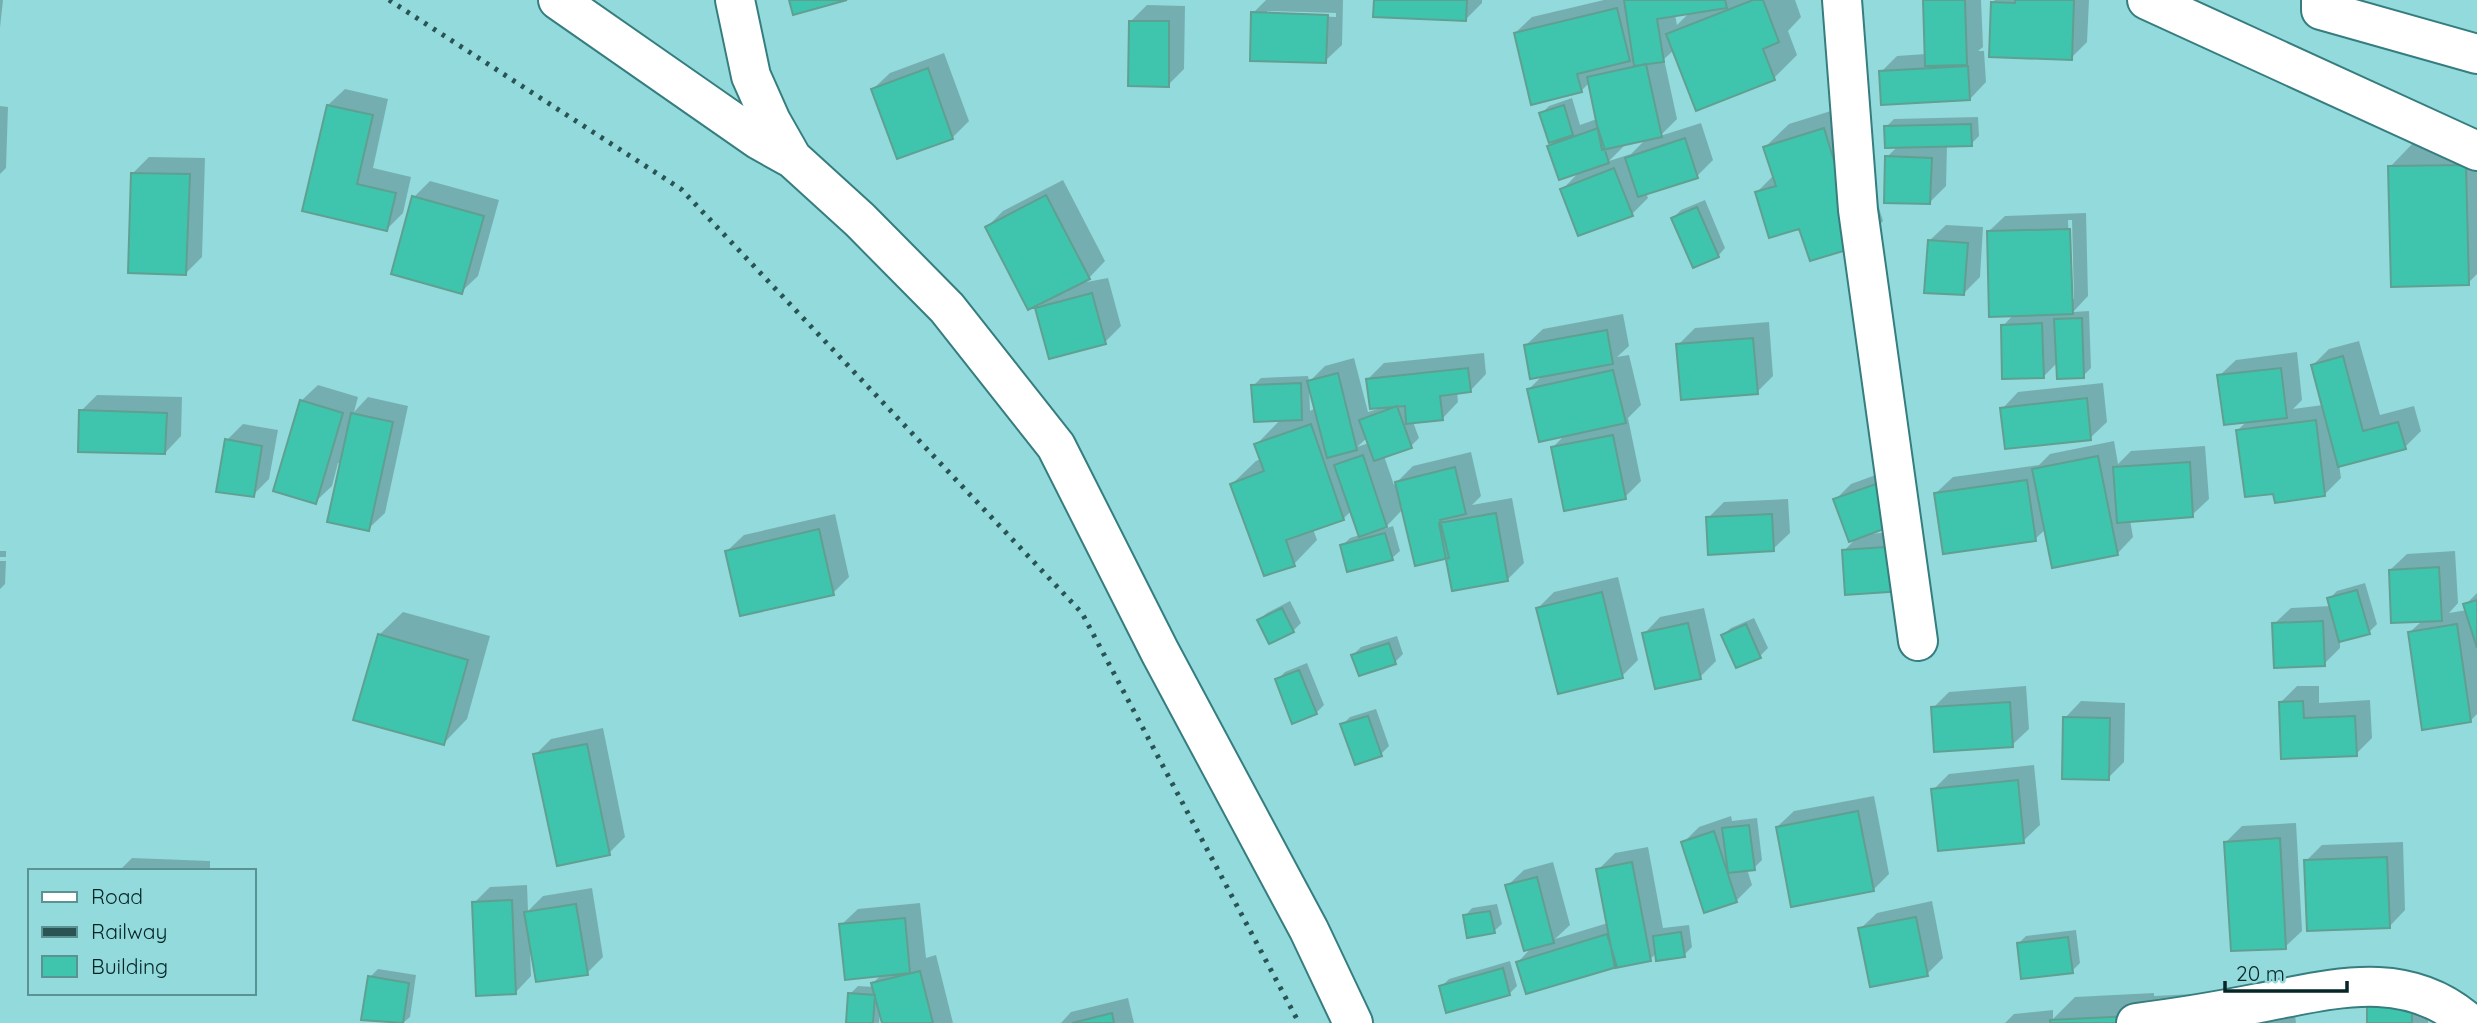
<svg xmlns="http://www.w3.org/2000/svg" width="2477" height="1023" viewBox="0 0 2477 1023" font-family="Quicksand,sans-serif">
  <rect width="100%" height="100%" fill="#93dadc"/>
  <path fill="#0003" fill-rule="evenodd" d="M0,0H3L0,28Z
    M1266,0H1343L1342,45L1325,61L1253,13ZM1267,11L1336,13V17L1267,14Z
    M1375,0H1482V3L1465,20Z
    M1604,0H1795L1801,17L1788,31L1797,55L1774,78L1674,50L1664,59L1677,119L1660,136L1701,123L1713,160L1697,176L1646,193L1648,198L1632,214L1562,190L1580,171L1549,147L1557,138L1541,114L1549,106L1572,98L1580,125L1597,119L1590,82L1581,91L1515,33L1532,17ZM1689,13L1677,25L1675,15ZM1646,139L1631,154L1609,161L1625,145L1624,143Z
    M1925,0H1981L1983,47L1978,51H1984L1986,82L1970,99L1881,72L1897,56L1926,54Z
    M1995,0H2089L2087,42L2071,58L1992,3Z
    M1147,5L1185,6L1184,69L1168,85L1131,21Z
    M944,53L969,121L953,137L898,157L873,89L890,73Z
    M345,89L388,99L373,168L411,177L403,213L387,229L304,210L328,105Z
    M0,106L8,107L6,168L0,174Z
    M1847,106L1883,221L1859,245L1800,226L1757,192L1774,175L1765,147L1789,124Z
    M1978,117L1979,136L1971,144L1947,145L1946,186L1930,202L1887,157L1898,146L1886,127L1894,119Z
    M2477,142V274L2468,283L2390,167L2413,143Z
    M149,157L205,158L202,257L186,273L133,173Z
    M1063,180L1105,261L1089,278L1076,284L1108,278L1121,326L1105,342L1037,308L1044,301L987,227L1003,211Z
    M430,181L499,200L478,276L461,292L414,197Z
    M1705,200L1725,248L1718,256L1673,218L1681,210Z
    M2086,213L2088,296L2073,312L2089,311L2091,368L2083,376L2058,362L2044,376L2003,326L2014,314L1988,232L2005,216ZM2068,220H2072L2074,299H2071Z
    M1946,225L1983,227L1980,277L1964,293L1929,241Z
    M1623,314L1629,346L1617,357L1629,355L1641,405L1628,418L1641,481L1625,497L1553,447L1566,434L1529,389L1544,374L1526,345L1543,329Z
    M1769,322L1773,376L1757,392L1678,345L1695,328Z
    M2359,341L2380,415L2414,406L2421,431L2405,447L2339,464L2341,478L2325,494L2275,492L2238,430L2248,420L2219,376L2236,360L2297,352L2302,400L2293,409L2323,405L2312,366L2329,349Z
    M1484,353L1486,374L1470,391L1457,392L1458,402L1442,419L1413,422L1419,438L1411,446L1384,456L1394,485L1413,466L1471,452L1481,496L1472,505L1512,498L1524,563L1507,580L1447,557L1403,509L1384,529L1393,526L1400,551L1392,558L1342,546L1350,538L1360,535L1352,510L1344,518L1313,529L1317,540L1294,564L1232,484L1256,461L1261,459L1256,445L1281,419L1253,386L1261,378L1308,376L1309,382L1325,366L1354,358L1368,412L1381,408L1368,379L1384,363ZM1309,387L1316,408L1310,411ZM1367,438L1369,443L1357,447Z
    M2103,383L2107,422L2090,438L2002,409L2018,392Z
    M318,385L358,397L354,412L368,397L408,406L385,513L368,529L341,464L338,463L332,486L315,502L301,401Z
    M97,395L182,397L181,436L165,453L81,411Z
    M243,424L278,430L269,479L253,495L227,440Z
    M2114,441L2118,464L2131,451L2205,446L2209,499L2192,515L2130,520L2133,537L2117,554L2046,529L2035,539L1936,493L1953,477L2039,465L2050,454Z
    M1892,469L1869,534L1915,530L1919,573L1844,551L1858,536L1835,500L1851,484Z
    M1788,499L1790,533L1773,549L1708,518L1724,502Z
    M835,514L849,577L833,593L727,551L744,535Z
    M0,551H6V557H0Z
    M2455,551L2458,603L2449,613L2467,610L2465,605L2477,593V714L2470,721L2410,632L2422,621L2390,570L2407,554Z
    M0,561H6L5,584L0,589Z
    M1618,577L1638,660L1622,676L1538,608L1554,592Z
    M2365,583L2377,624L2369,632L2340,640V648L2324,664L2274,624L2291,608L2331,606L2329,599L2337,591Z
    M1290,601L1301,623L1293,631L1259,620L1267,613Z
    M1704,608L1716,661L1700,677L1644,634L1660,617Z
    M403,612L490,636L467,719L444,743L379,635Z
    M1754,618L1768,648L1760,656L1723,635L1731,628Z
    M1397,636L1403,654L1395,662L1353,655L1361,647Z
    M1307,663L1324,705L1316,713L1277,680L1285,672Z
    M2026,686L2029,729L2012,745L1933,708L1949,692Z
    M2297,686H2319V703L2370,700L2372,738L2356,754L2280,703Z
    M2081,701L2125,703L2124,762L2108,778L2065,718Z
    M1376,709L1389,746L1381,754L1342,725L1350,717Z
    M603,728L625,837L609,853L535,755L551,739Z
    M2034,765L2040,825L2023,841L1933,790L1949,774Z
    M1874,796L1889,874L1873,890L1777,827L1794,811Z
    M1731,816L1732,821L1757,818L1762,860L1754,868L1747,869L1752,885L1736,901L1683,843L1699,827Z
    M2296,823L2302,931L2285,947L2226,842L2242,826Z
    M2403,842L2405,910L2389,927L2306,861L2322,845Z
    M1648,847L1663,928L1689,925L1692,947L1684,955L1657,953L1650,959L1518,962L1533,946L1507,886L1524,870L1553,862L1570,925L1555,939L1608,923L1598,870L1615,853Z
    M132,858L210,861V871H119Z
    M527,885L528,911L543,896L592,888L603,957L587,973L530,950L531,976L515,993L474,903L490,887Z
    M1932,901L1943,958L1927,974L1860,929L1877,913Z
    M920,903L926,958L936,955L953,1023H884L880,1011L879,1023H847L850,994L858,986L874,987L873,983L882,974L841,925L858,909Z
    M1497,904L1502,924L1494,931L1465,916L1472,908Z
    M2076,930L2080,963L2072,971L2018,944L2026,936Z
    M1510,961L1517,986L1509,994L1441,987L1449,979Z
    M378,969L416,975L410,1017L403,1023L363,1019L370,977Z
    M2385,991H2428V1023H2369V1007Z
    M2154,993V996L2194,994L2195,1023H2005L2014,1014L2053,1010V1019L2075,997Z
    M1128,998L1134,1023H1061L1071,1012Z
    M2294,1009L2296,1023H2236Z"/>
  <path fill="#3fc5ad" stroke="#5fa092" stroke-width="2" d="M789,0H847L793,15Z
    M1374,0H1467L1466,21L1373,17Z
    M1624,0H1725L1727,8L1657,19L1664,62L1634,66Z
    M1753,0H1763L1779,42L1763,49L1775,80L1696,111L1666,34Z
    M1923,0H1965L1967,65L1925,66Z
    M2015,0H2074L2072,60L1989,57L1991,2L2015,3Z
    M1617,8L1630,61L1577,74L1582,92L1531,105L1514,33Z
    M1251,12L1328,15L1326,63L1250,61Z
    M1129,21H1169V87L1128,86Z
    M1646,64L1662,137L1602,150L1587,77Z
    M1968,66L1970,100L1881,105L1879,71Z
    M928,68L953,139L897,159L871,89Z
    M327,105L373,115L357,184L396,193L387,231L302,211Z
    M1564,105L1573,135L1549,143L1539,113Z
    M1971,124L1972,146L1885,148L1884,126Z
    M1598,128L1609,163L1559,180L1547,146Z
    M1824,128L1860,246L1810,261L1799,229L1769,238L1755,192L1776,186L1763,147Z
    M1685,138L1698,178L1638,197L1625,158Z
    M1885,156L1932,158L1930,204L1884,203Z
    M2466,165L2469,285L2391,287L2388,166Z
    M1614,168L1633,216L1578,236L1560,189Z
    M131,173L190,174L186,275L128,273Z
    M1046,195L1090,279L1028,310L985,227Z
    M412,196L484,216L462,294L391,274Z
    M1697,207L1719,257L1693,268L1671,218Z
    M2070,229L2073,314L1989,317L1987,231Z
    M1928,240L1968,243L1964,295L1924,293Z
    M1092,293L1106,344L1049,359L1035,308Z
    M2082,318L2084,378L2057,379L2054,319Z
    M2042,323L2044,378L2002,379L2001,325Z
    M1607,330L1613,364L1530,379L1524,345Z
    M1753,338L1758,394L1681,400L1676,344Z
    M2343,356L2363,431L2398,422L2406,449L2338,467L2311,365Z
    M1468,368L1471,392L1440,396L1443,420L1406,424L1405,406L1370,409L1366,379Z
    M2281,368L2287,418L2224,425L2217,375Z
    M1613,370L1626,423L1539,442L1527,389Z
    M1338,373L1357,450L1327,458L1307,381Z
    M1301,383L1302,420L1254,422L1251,385Z
    M2087,398L2091,440L2005,449L2000,408Z
    M300,400L343,413L316,504L273,491Z
    M1397,406L1412,448L1374,461L1359,420Z
    M79,410L167,413L165,454L78,452Z
    M351,413L393,422L369,531L327,522Z
    M2316,420L2325,496L2275,503L2273,494L2245,497L2236,430Z
    M1311,424L1344,520L1286,540L1295,566L1264,576L1230,484L1264,471L1254,444Z
    M1613,435L1626,499L1564,511L1551,447Z
    M225,439L262,446L254,497L216,492Z
    M1363,455L1387,527L1359,537L1334,465Z
    M2098,456L2118,555L2052,568L2032,469Z
    M2190,462L2193,517L2117,523L2113,467Z
    M1455,467L1466,514L1440,520L1449,558L1415,566L1395,482Z
    M2027,480L2036,541L1943,554L1934,493Z
    M1876,484L1892,526L1849,542L1833,499Z
    M1496,513L1508,581L1452,591L1439,523Z
    M1772,514L1774,551L1708,555L1706,517Z
    M819,529L834,595L740,616L725,551Z
    M1385,533L1393,560L1347,572L1340,545Z
    M1900,546L1903,591L1845,595L1842,550Z
    M2439,567L2442,621L2391,623L2389,570Z
    M2357,590L2370,634L2339,642L2327,598Z
    M1602,592L1623,678L1558,694L1536,608Z
    M2477,600V648L2463,604Z
    M1282,608L1294,632L1269,644L1257,620Z
    M2323,621L2325,666L2274,668L2272,623Z
    M1688,623L1701,679L1655,689L1642,633Z
    M1746,624L1761,658L1736,668L1721,635Z
    M2457,624L2471,722L2422,730L2408,632Z
    M378,634L468,660L444,745L353,720Z
    M1389,643L1396,664L1359,676L1351,655Z
    M1299,670L1317,714L1292,724L1275,679Z
    M2303,701L2304,718L2355,716L2357,756L2281,759L2279,702Z
    M2010,702L2013,747L1934,752L1931,707Z
    M1368,716L1382,756L1355,765L1340,724Z
    M2063,717L2110,718L2109,780L2062,779Z
    M587,744L610,855L557,866L533,754Z
    M2018,780L2024,843L1938,851L1931,789Z
    M1858,811L1874,891L1791,907L1776,827Z
    M1749,825L1755,870L1728,873L1722,828Z
    M1714,831L1737,902L1704,913L1681,842Z
    M2280,838L2286,949L2231,951L2224,842Z
    M2387,857L2390,928L2307,931L2304,860Z
    M1632,862L1651,961L1615,968L1596,869Z
    M1537,877L1554,943L1524,951L1505,885Z
    M512,900L516,994L476,996L472,902Z
    M576,904L588,975L536,982L524,912Z
    M1490,911L1495,933L1467,938L1463,915Z
    M1916,917L1928,976L1870,987L1858,928Z
    M905,918L910,973L845,980L839,924Z
    M1681,932L1685,957L1656,961L1653,936Z
    M1607,934L1617,967L1526,994L1516,962Z
    M2068,937L2073,973L2021,979L2017,943Z
    M1503,968L1510,995L1446,1013L1439,986Z
    M920,971L933,1023H882L871,983Z
    M368,976L409,983L403,1023L361,1020Z
    M848,993L875,995L873,1023H846Z
    M2367,1007H2412V1023H2367Z
    M1112,1013L1114,1023H1072Z
    M2131,1016L2132,1023H2050V1020Z"/>
  <g fill="none" stroke-linecap="round" stroke-linejoin="round">
    <defs>
      <path id="street" d="M558,0L759,140L793,159L860,220L947,308L1056,446L1160,652L1309,930L1353,1023
        M735,0L751,76L771,121L792,158
        M1842,0L1858,210L1918,641
        M2147,0L2477,151
        M2321,0V10L2477,54
        M2136,1023C2177,1018 2218,1011 2259,1003C2333,989 2406,967 2469,1023"/>
    </defs>
    <use href="#street" stroke="#367d7f" stroke-width="42"/>
    <use href="#street" stroke="#fff" stroke-width="38"/>
    <path stroke="#2a5354" stroke-width="5" stroke-dasharray="3.5 7" stroke-linecap="butt" d="M389,0L681,189L1082,613L1299,1023"/>
  </g>
  <rect x="28" y="869" width="228" height="126" fill="#93dadc" stroke="#5b9293" stroke-width="2"/>
  <rect x="42" y="892" width="35" height="10" fill="#ffffff" stroke="#5b9293" stroke-width="2"/>
  <text x="91" y="904" font-size="21" fill="#062526">Road</text>
  <rect x="42" y="927" width="35" height="10" fill="#2a5354" stroke="#5b9293" stroke-width="2"/>
  <text x="91" y="939" font-size="21" fill="#062526">Railway</text>
  <rect x="42" y="956" width="35" height="21" fill="#3fc5ad" stroke="#5b9293" stroke-width="2"/>
  <text x="91" y="974" font-size="21" fill="#062526">Building</text>
  <path d="M2225 981v10h122v-10" fill="none" stroke="#062526" stroke-width="3.5"/>
  <text x="2236" y="981" font-size="21" fill="#062526" stroke="#93dadc" stroke-width="5" paint-order="stroke">20 m</text>
</svg>
